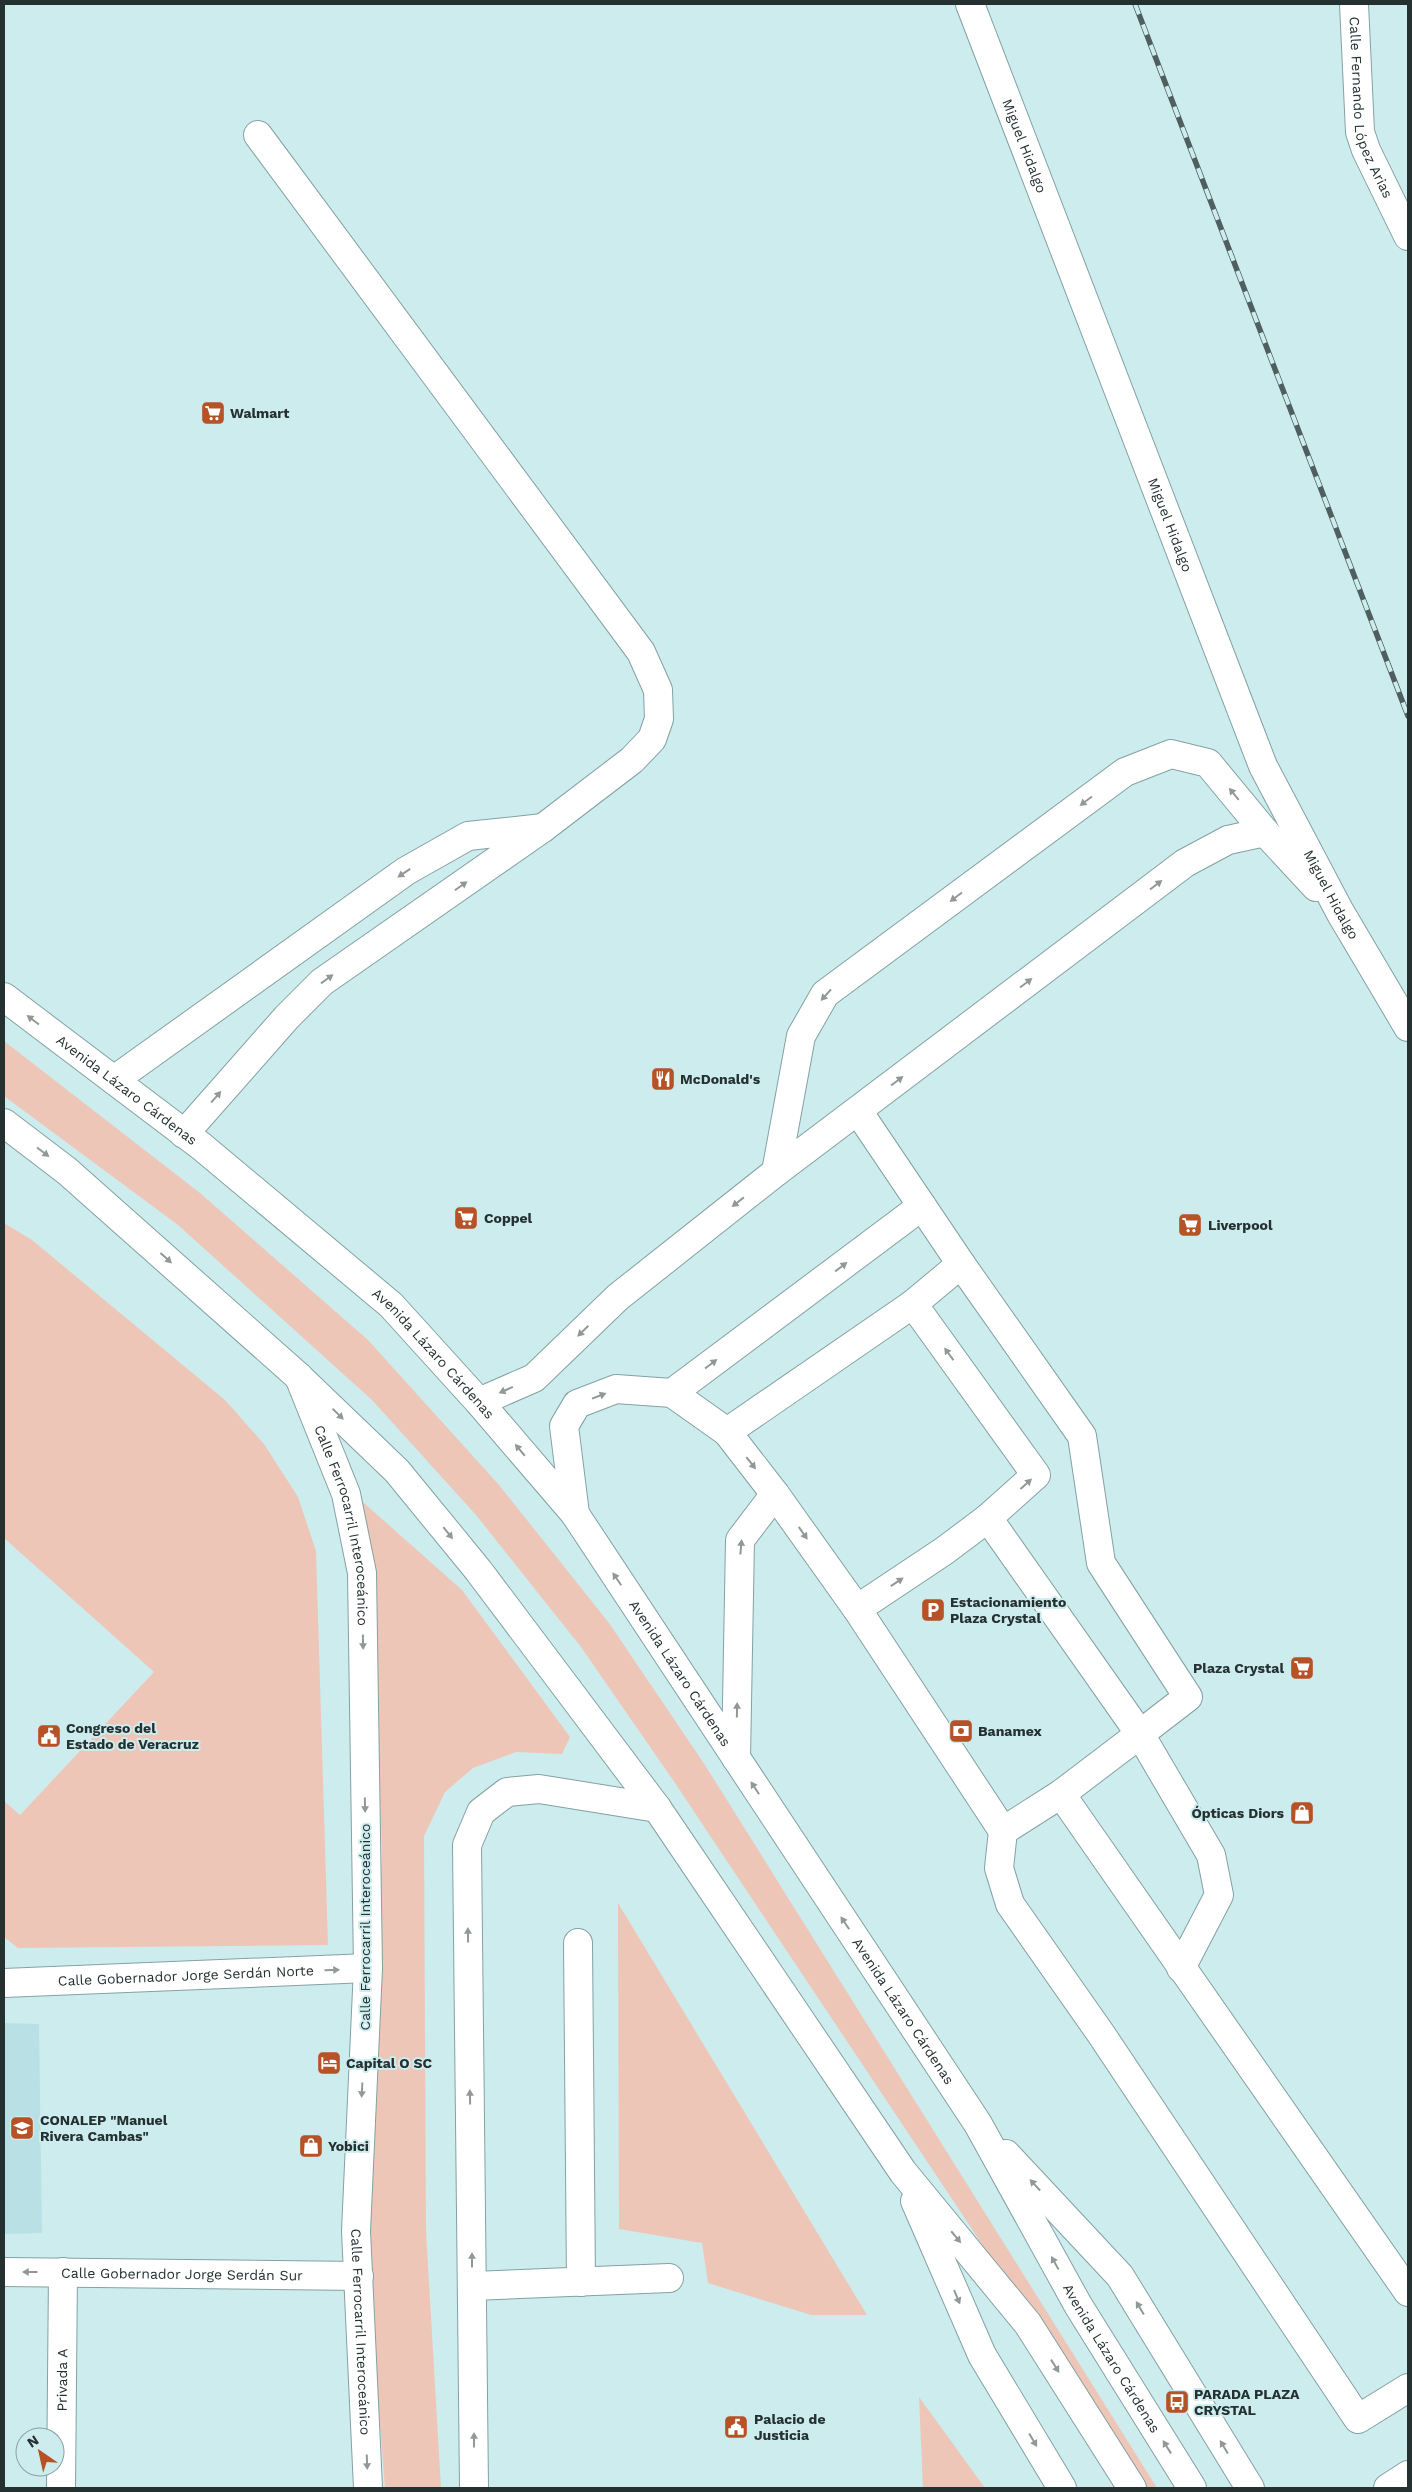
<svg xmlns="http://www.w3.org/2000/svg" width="1412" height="2492" viewBox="0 0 1412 2492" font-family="'Work Sans',sans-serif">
  <rect width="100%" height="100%" fill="#cdecee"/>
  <path fill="#b9e1e5" d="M4,2023L39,2024L42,2233L4,2234Z"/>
  <path fill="#eec6b7" d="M4,1041L200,1193L368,1340L499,1485L609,1623L705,1765L1157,2488H1139L968,2223L675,1783L581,1647L476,1515L372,1400L178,1225L4,1096Z
    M4,1223L32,1240L225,1400L264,1444L298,1497L316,1551L328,1945L18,1948L4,1937V1801L20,1815L154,1672L4,1538Z
    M356,1496L462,1590L570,1737L562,1754L516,1752L473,1768L445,1792L424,1836L426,2231L441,2488H385L365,2232L382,1850L372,1610Z
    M618,1903L867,2315H811L708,2283L702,2243L619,2229Z
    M919,2397L985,2488H923Z"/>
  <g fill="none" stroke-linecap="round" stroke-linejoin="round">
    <defs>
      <g id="minor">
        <path id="s1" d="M970,4L1263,766L1340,912L1408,1027"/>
        <path id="s2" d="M1354,4L1360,132L1366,150L1408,236"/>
        <path d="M258,135L641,652L658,690L659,719L652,739L632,760L543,828"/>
        <path d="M114,1080L406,871L468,836L543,828L322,982L287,1017L184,1134"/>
        <path d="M776,1172L801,1036L825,994L1125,772L1171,754L1208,763L1265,832L1316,887"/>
        <path d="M961,1264L1082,1436L1101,1563L1188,1697L1140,1734L1211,1855L1219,1895L1181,1968"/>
        <path id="s3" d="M299,1377L346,1494L362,1573L368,1968L356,2231L368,2488"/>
        <path d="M672,1393L922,1206"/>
        <path d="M479,1402L534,1378L618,1297L776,1172L1185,863L1228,840L1265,832"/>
        <path d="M727,1432L913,1304L961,1264L858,1111"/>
        <path d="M575,1514L564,1426L577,1404L616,1389L672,1393L727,1432L775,1494L857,1609L1003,1831"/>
        <path d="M988,1518L1140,1734L1061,1794L1003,1831L999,1868L1010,1904L1101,2034L1358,2419L1408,2388"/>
        <path d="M857,1609L944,1551L988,1518L1036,1475L913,1304"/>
        <path d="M736,1758L740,1540L775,1494"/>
        <path d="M1061,1794L1408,2292"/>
        <path d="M578,1943L581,2282"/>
        <path id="s4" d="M4,1983L368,1968"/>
        <path id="s5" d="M4,2272L359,2276"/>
        <path d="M473,2286L669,2278"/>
        <path id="s6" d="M61,2488L63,2272"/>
        <path d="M474,2488L467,1845L481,1812L507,1792L539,1789L657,1808"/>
        <path d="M1388,2488L1408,2475"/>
      </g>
      <g id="highway">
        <path id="s7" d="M4,997L201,1146L391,1305L479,1402L575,1514L978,2124L1078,2305L1192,2488"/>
        <path d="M4,1123L67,1171L299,1377L397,1471L478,1570L657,1808L903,2172L1028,2324L1132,2488"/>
        <path d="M1006,2154L1120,2276L1250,2488"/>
        <path d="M915,2201L982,2355L1062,2488"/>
      </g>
    </defs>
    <use href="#minor" stroke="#84a1a3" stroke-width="30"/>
    <use href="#highway" stroke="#84a1a3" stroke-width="30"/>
    <use href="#minor" stroke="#fff" stroke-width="28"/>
    <use href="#highway" stroke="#fff" stroke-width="28"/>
    <defs>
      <path id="rail" d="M1135,4L1408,716"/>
    </defs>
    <use href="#rail" stroke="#4f5f60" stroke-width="5.5"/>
    <use href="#rail" stroke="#cdecee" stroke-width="4" stroke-dasharray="11" stroke-linecap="butt"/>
  </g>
  <defs><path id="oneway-solid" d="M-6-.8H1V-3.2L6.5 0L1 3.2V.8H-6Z" transform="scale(1.25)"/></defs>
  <g fill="#929898">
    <use href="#oneway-solid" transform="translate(1234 794) rotate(-129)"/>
    <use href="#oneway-solid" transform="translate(1086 801) rotate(143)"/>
    <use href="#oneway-solid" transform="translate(404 873) rotate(146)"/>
    <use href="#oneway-solid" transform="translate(1156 885) rotate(-37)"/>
    <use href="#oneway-solid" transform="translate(461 886) rotate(-35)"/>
    <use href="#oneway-solid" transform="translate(956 897) rotate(143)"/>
    <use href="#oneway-solid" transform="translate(327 979) rotate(-36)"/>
    <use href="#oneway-solid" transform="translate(1026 983) rotate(-37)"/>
    <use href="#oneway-solid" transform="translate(826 995) rotate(132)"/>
    <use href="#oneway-solid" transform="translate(33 1020) rotate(-143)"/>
    <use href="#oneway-solid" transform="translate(897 1081) rotate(-37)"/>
    <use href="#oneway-solid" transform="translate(216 1097) rotate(-49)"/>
    <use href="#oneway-solid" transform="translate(43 1152) rotate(37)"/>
    <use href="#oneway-solid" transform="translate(738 1202) rotate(142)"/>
    <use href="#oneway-solid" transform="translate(166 1258) rotate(42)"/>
    <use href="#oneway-solid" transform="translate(841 1267) rotate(-37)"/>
    <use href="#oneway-solid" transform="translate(583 1331) rotate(136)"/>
    <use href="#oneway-solid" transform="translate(949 1354) rotate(-126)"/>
    <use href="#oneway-solid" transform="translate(711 1364) rotate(-37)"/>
    <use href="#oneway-solid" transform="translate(506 1390) rotate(156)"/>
    <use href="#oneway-solid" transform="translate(599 1396) rotate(-21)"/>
    <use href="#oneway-solid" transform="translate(338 1414) rotate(44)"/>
    <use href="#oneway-solid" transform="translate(520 1450) rotate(-130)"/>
    <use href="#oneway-solid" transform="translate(751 1463) rotate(52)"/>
    <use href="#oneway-solid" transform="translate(1026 1484) rotate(-42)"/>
    <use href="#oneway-solid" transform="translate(448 1533) rotate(51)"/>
    <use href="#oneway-solid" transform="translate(803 1533) rotate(55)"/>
    <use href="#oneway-solid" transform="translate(741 1547) rotate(-85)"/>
    <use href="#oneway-solid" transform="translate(617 1579) rotate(-124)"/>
    <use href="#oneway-solid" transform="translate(897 1582) rotate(-34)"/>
    <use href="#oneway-solid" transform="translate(363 1642) rotate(89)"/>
    <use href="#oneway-solid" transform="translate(737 1710) rotate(-89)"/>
    <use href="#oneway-solid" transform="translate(755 1788) rotate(-123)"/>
    <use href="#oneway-solid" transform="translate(365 1805) rotate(89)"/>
    <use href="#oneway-solid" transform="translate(845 1923) rotate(-124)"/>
    <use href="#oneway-solid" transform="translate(468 1935) rotate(-91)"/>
    <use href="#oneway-solid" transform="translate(332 1970) rotate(-2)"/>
    <use href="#oneway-solid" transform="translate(362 2090) rotate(93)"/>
    <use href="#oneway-solid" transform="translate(470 2097) rotate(-91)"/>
    <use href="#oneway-solid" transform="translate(1035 2185) rotate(-133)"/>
    <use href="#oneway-solid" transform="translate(956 2237) rotate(50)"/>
    <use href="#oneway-solid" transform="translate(472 2260) rotate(-90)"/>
    <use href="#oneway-solid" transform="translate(1055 2263) rotate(-119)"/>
    <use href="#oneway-solid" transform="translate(30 2272) rotate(180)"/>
    <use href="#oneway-solid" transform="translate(957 2297) rotate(67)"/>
    <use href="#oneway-solid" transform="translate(1140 2308) rotate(-121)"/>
    <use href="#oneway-solid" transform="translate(1055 2366) rotate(58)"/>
    <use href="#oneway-solid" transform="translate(474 2440) rotate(-90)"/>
    <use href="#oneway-solid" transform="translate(1033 2440) rotate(59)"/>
    <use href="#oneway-solid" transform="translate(1167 2447) rotate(-122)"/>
    <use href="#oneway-solid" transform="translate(1224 2447) rotate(-121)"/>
    <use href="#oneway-solid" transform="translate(367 2462) rotate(88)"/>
  </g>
  <defs>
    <symbol id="supermarket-square" viewBox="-11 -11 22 22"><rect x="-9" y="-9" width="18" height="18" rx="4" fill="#b75126" stroke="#cdecee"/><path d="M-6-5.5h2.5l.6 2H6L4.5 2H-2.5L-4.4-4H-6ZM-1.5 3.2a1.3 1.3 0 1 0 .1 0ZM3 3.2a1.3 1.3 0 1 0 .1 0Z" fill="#fff"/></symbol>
    <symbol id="restaurant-square" viewBox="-11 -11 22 22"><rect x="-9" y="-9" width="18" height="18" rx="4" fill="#b75126" stroke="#cdecee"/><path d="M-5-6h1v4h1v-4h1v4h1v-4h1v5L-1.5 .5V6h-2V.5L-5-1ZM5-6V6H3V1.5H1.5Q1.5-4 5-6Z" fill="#fff"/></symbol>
    <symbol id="parking-square" viewBox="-11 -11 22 22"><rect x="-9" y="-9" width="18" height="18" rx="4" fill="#b75126" stroke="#cdecee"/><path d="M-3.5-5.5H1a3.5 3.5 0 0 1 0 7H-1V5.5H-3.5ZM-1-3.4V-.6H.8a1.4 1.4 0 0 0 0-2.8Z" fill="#fff"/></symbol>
    <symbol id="bank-square" viewBox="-11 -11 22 22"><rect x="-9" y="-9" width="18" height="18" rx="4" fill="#b75126" stroke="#cdecee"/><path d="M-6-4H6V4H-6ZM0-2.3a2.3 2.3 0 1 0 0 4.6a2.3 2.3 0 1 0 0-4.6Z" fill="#fff"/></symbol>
    <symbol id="civic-square" viewBox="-11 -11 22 22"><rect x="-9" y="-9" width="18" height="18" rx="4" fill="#b75126" stroke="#cdecee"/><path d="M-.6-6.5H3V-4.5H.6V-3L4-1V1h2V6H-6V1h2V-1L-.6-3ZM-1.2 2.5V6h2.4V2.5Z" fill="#fff"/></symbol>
    <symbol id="shop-square" viewBox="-11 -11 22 22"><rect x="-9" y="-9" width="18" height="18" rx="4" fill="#b75126" stroke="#cdecee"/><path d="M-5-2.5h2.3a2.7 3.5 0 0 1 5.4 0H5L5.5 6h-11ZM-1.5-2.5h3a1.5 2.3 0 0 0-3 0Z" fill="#fff"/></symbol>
    <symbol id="hotel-square" viewBox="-11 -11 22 22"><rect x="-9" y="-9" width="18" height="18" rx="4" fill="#b75126" stroke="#cdecee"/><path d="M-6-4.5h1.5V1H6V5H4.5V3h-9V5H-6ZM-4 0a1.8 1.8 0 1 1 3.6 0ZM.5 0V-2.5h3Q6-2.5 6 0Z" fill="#fff"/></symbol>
    <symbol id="school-square" viewBox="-11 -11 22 22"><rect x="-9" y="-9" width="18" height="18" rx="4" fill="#b75126" stroke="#cdecee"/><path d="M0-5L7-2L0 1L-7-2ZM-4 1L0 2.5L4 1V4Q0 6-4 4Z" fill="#fff"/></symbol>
    <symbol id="bus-square" viewBox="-11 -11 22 22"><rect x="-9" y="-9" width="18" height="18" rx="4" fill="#b75126" stroke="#cdecee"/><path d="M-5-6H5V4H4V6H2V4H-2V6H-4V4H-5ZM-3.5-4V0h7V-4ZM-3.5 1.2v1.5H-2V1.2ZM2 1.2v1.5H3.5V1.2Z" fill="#fff"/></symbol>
  </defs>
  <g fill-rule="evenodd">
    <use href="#supermarket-square" x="199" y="399" width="28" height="28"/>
    <use href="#restaurant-square" x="649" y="1065" width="28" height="28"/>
    <use href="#supermarket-square" x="452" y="1204" width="28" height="28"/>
    <use href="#supermarket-square" x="1176" y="1211" width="28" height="28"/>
    <use href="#parking-square" x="919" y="1596" width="28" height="28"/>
    <use href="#supermarket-square" x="1288" y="1654" width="28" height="28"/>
    <use href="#bank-square" x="947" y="1717" width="28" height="28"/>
    <use href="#civic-square" x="35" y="1722" width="28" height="28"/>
    <use href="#shop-square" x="1288" y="1799" width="28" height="28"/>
    <use href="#hotel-square" x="315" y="2049" width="28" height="28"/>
    <use href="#school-square" x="8" y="2114" width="28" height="28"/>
    <use href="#shop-square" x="297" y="2132" width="28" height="28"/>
    <use href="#bus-square" x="1163" y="2388" width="28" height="28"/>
    <use href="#civic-square" x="722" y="2413" width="28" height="28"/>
  </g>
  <g text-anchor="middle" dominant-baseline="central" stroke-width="4" stroke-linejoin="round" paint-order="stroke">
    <g font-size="14" fill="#253031" stroke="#cdecee">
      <text stroke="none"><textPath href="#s2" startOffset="106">Calle Fernando López Arias</textPath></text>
      <text stroke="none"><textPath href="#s1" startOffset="152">Miguel Hidalgo</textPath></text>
      <text stroke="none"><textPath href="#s1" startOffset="558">Miguel Hidalgo</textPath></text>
      <text stroke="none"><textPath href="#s1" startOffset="962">Miguel Hidalgo</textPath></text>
      <text stroke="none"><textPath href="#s7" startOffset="154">Avenida Lázaro Cárdenas</textPath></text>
      <text stroke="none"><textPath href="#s7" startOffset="559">Avenida Lázaro Cárdenas</textPath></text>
      <text stroke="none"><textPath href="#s3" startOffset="156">Calle Ferrocarril Interoceánico</textPath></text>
      <text stroke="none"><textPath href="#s7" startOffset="964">Avenida Lázaro Cárdenas</textPath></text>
      <text transform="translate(365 1927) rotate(-90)">Calle Ferrocarril Interoceánico</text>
      <text stroke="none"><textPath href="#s4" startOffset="182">Calle Gobernador Jorge Serdán Norte</textPath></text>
      <text stroke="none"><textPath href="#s7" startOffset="1369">Avenida Lázaro Cárdenas</textPath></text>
      <text stroke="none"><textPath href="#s5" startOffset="178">Calle Gobernador Jorge Serdán Sur</textPath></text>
      <text stroke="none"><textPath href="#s3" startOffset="966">Calle Ferrocarril Interoceánico</textPath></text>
      <text stroke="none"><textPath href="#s7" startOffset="1774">Avenida Lázaro Cárdenas</textPath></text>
      <text stroke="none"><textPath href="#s6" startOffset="108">Privada A</textPath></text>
    </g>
    <g font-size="14" font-weight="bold" fill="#253031" stroke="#cdecee" text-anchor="start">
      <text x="230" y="413">Walmart</text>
      <text x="680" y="1079">McDonald's</text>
      <text x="484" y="1218">Coppel</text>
      <text x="1208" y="1225">Liverpool</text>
      <text x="950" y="1602">Estacionamiento<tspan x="950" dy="16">Plaza Crystal</tspan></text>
      <text x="1284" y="1668" text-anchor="end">Plaza Crystal</text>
      <text x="66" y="1728">Congreso del<tspan x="66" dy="16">Estado de Veracruz</tspan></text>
      <text x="978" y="1731">Banamex</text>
      <text x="1284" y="1813" text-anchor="end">Ópticas Diors</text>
      <text x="346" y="2063">Capital O SC</text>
      <text x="40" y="2120">CONALEP "Manuel<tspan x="40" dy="16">Rivera Cambas"</tspan></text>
      <text x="328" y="2146">Yobici</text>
      <text x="1194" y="2394">PARADA PLAZA<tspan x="1194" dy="16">CRYSTAL</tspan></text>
      <text x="754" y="2419">Palacio de<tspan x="754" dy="16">Justicia</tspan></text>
    </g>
  </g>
  <rect width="1412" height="2492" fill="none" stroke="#253031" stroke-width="10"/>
  <g transform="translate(40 2452) rotate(326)"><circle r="24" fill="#cdecee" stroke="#8aa1a2"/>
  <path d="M0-4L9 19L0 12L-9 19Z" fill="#b75126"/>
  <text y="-8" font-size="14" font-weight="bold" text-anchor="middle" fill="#253031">N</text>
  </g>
</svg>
